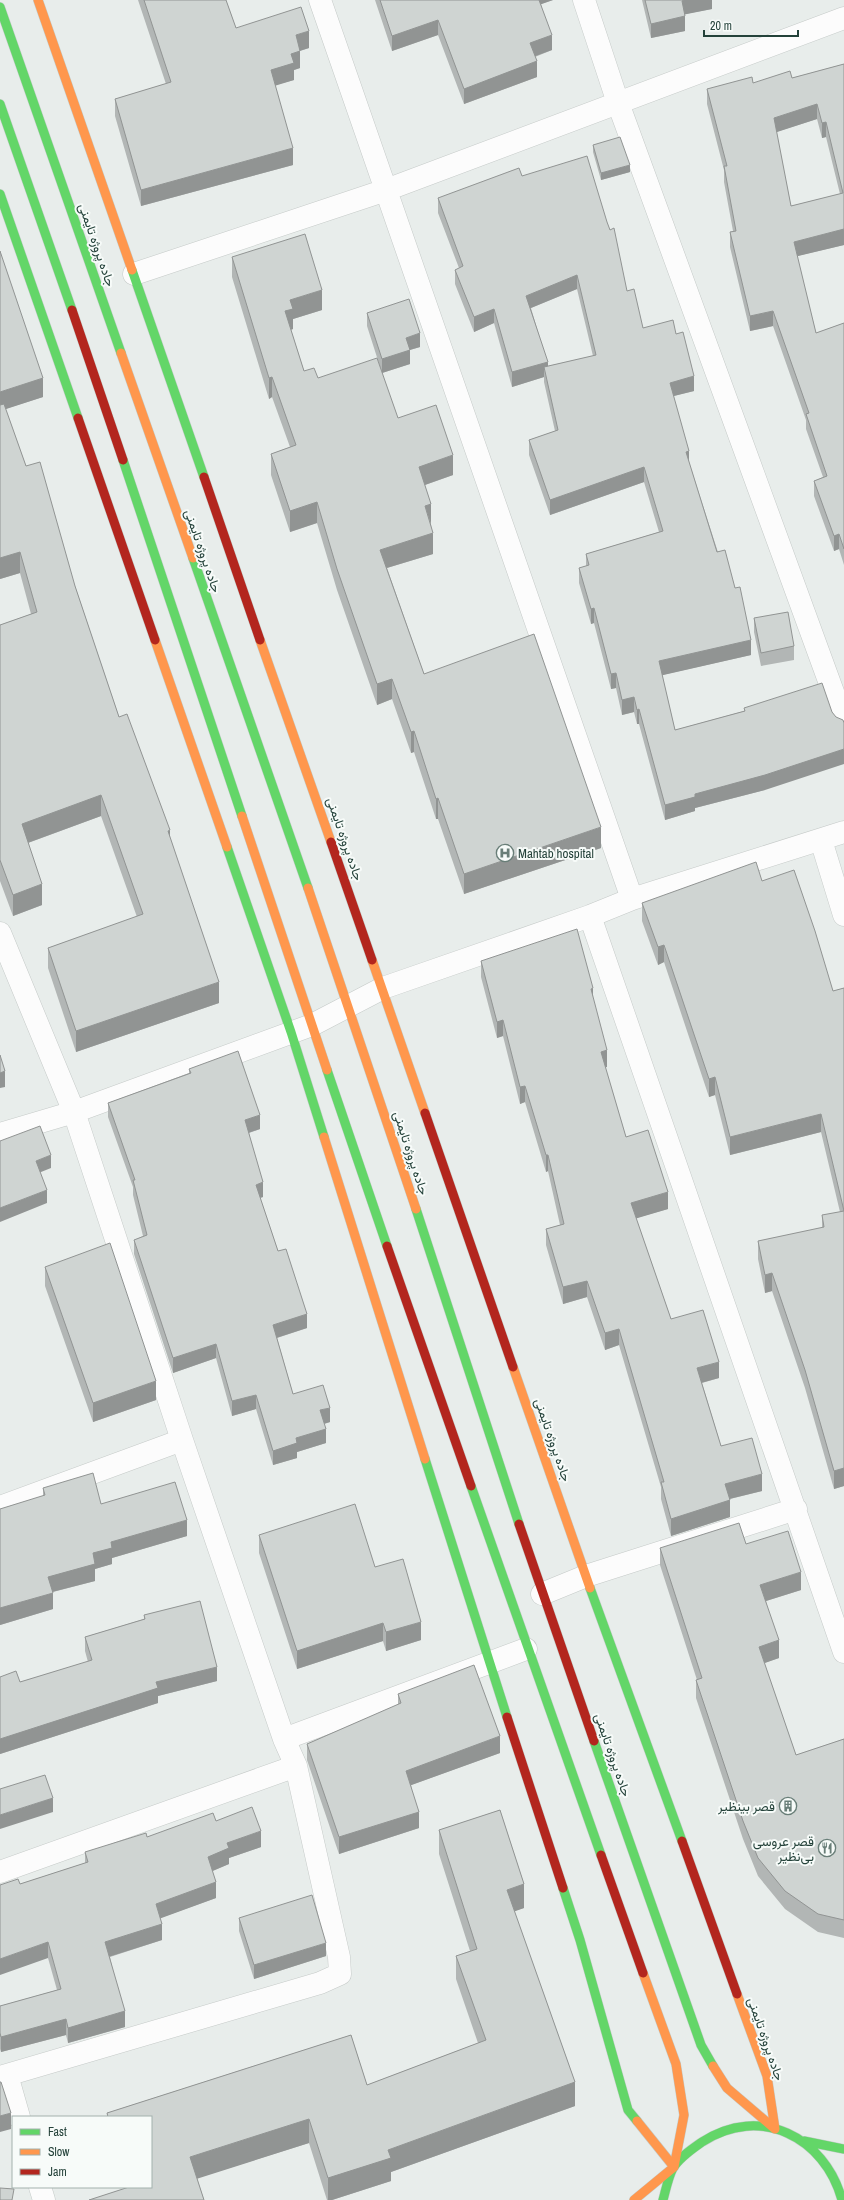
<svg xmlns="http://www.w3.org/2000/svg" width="844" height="2200" viewBox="0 0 844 2200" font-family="'Archivo Narrow',Vazirmatn,sans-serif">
  <rect width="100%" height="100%" fill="#e8edeb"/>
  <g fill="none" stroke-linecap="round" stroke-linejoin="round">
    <defs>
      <path id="street" d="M320,0L632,899
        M584,0L618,103L844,722
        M134,274L386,190L844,18
        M821,840L844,915
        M590,916L844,1652
        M0,933L74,1112L182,1440L284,1739L296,1766L339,1957L340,1974L320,1983L0,2077
        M0,1134L74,1112L312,1025L383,988L590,916L632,899L844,832
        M0,1507L182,1440
        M542,1594L586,1576L796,1509
        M284,1739L526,1649
        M0,1872L296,1766
        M7,2075L19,2117
        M40,2187L44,2200"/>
      <path id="fast" d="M0,7L121,353
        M0,104L72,310
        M0,194L78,418
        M132,270L204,477
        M123,460L242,816
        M193,558L308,888
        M227,847L291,1032L324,1137
        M327,1070L387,1246
        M416,1209L519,1524
        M425,1459L507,1717
        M471,1486L601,1855
        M590,1588L682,1841
        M594,1741L701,2045L713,2066
        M563,1888L580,1940L628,2110L637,2121
        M804,2141L844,2149
        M663,2200C666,2189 668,2178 673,2168C680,2157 692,2149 702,2142C760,2104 825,2137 842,2200"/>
      <path id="slow" d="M38,0L132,270
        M121,353L193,558
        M155,640L227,847
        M260,640L331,842
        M242,816L327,1070
        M308,888L416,1209
        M372,960L425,1113
        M324,1137L425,1459
        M513,1367L590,1588
        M643,1973L676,2064L684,2115L674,2167
        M737,1994L767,2076L775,2129
        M713,2066L727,2088L775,2129
        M637,2121L674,2167
        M634,2200L674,2167"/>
      <path id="jam" d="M72,310L123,460
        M78,418L155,640
        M204,477L260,640
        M331,842L372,960
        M425,1113L513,1367
        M387,1246L471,1486
        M519,1524L594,1741
        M507,1717L563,1888
        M682,1841L737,1994
        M601,1855L643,1973"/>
    </defs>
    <use href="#street" stroke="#c5cac8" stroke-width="23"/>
    <use href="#fast" stroke="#c3cbc8" stroke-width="10"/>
    <use href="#slow" stroke="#c3cbc8" stroke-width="10"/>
    <use href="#jam" stroke="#c3cbc8" stroke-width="10"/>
    <use href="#street" stroke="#fcfcfc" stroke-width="22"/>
    <use href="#fast" stroke="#63d668" stroke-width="9"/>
    <use href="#slow" stroke="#ff974d" stroke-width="9"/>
    <use href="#jam" stroke="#b3261e" stroke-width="9"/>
  </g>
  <path fill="#b2b6b5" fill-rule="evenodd" d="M138,0H226L236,28L309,48L300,51V68L294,70V80L275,85L293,165L141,206L115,116V99L166,84Z
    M375,0H553L541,4L552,50L535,57L537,77L464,104L438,35L392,51Z
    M642,0H712V9L685,14V31L651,38Z
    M844,64V245L797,256L816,333L844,323V565L839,549L834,551L814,496V481L823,477L806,429V420L773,326L750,331L730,247V232L733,231L724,182V170L707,104V89L792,78ZM817,119L822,138L826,137L840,194L791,206L776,132Z
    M593,145L630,172L601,180L593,152Z
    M522,176L627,291L643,328L676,334L694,391L673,396L689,462L751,655L662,675L675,730L744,711V708L765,790L695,808V811L665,820L639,724H637L634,712L622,715L616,688L611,689L594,623L591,624L579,583V568L586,566V554L659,532L644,482L550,515L529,455V440L555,431L544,382V377L512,387L494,323L474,332L455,284V270L459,268L438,213V198ZM577,289L593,356L548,366L531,308Z
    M0,251L43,397L5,409L26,466L75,586L119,717L170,838L219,1003L76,1052L48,968V948L137,917L101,816L28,843L42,905L13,916L0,881V625L31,614L20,573L0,579Z
    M232,257L322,310L293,319V329L291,330L304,371L398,418L453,475L425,485L431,524L433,554L387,568L424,674L601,848L464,894L438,819H436L414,752L411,753L392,699L377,705L337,590L317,523L290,532L271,475V454L290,447L272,397L269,399L232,277Z
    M367,313L420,347L410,350V364L382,373L367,326Z
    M754,618L794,646V660L761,666L754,632Z
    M762,881L833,991L844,988V1486L834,1489L805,1388L772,1291L765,1293L758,1259V1241L822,1228V1215L840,1212L821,1132L730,1155L715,1095L709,1097L664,962L658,965L642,921V903Z
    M481,961L593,998L607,1067H605L626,1137L668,1209L636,1218L671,1319L719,1378L702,1383L721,1446L762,1491L730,1499V1517L671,1536L661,1499V1487L619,1345L605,1350L587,1297L563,1304L546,1245V1229L560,1225L548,1171L546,1172L525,1102L520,1104L503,1036L497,1038L481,977Z
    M189,1069L260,1129L249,1133L263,1197L260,1198L278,1251L307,1328L277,1338L293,1394L330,1422L324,1424L326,1443L297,1452V1458L273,1465L256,1409L232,1416L216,1358L173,1373L134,1254V1240L143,1236L133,1195V1187L108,1117V1103L189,1073Z
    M45,1267L156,1400L93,1422L45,1286Z
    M43,1488L101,1504L187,1536L112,1558V1564L95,1569V1581L53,1592V1609L0,1625V1509L43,1496Z
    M259,1535L375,1567L421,1640L386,1651L383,1641L297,1669L259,1553Z
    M746,1544L801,1590L766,1601L779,1658L764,1663L796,1755L844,1739V1938L818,1932L785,1909L758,1876L743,1839L696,1698V1680H697L660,1565V1548Z
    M144,1615L217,1681L158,1696V1703L0,1754V1677L20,1682L88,1662L85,1651V1637L144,1619Z
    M398,1694L500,1753L411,1785L419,1828L339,1854L307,1760V1744L398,1705Z
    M500,1810L524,1884V1908L514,1911L575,2082V2106L391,2172V2181L332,2200H327L309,2143L197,2178L204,2200H89L124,2189L123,2187H151V2117H107V2113L351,2035L367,2085L478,2043L456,1979V1956L470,1951L439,1854V1830Z
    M216,1821L261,1847L229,1858V1864L212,1871L216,1898L160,1918L162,1940L110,1957L125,2027L68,2043L66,2035L1,2052L0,2049V2006L57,1990L48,1958L20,1884L85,1863V1852Z
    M239,1918L326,1956L254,1979L239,1931Z"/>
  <path fill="#919493" d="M536,0H553L536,6Z
    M684,0H712V9L682,15V1Z
    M685,16V31L651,38V24Z
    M438,20V35L392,51V36Z
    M309,31V48L296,52V35Z
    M552,35V50L530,58V43Z
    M300,51V68L294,70V80L271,87V70L291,54Z
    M537,61V77L464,104V89Z
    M817,104V119L774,133V118Z
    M826,122V137L822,138V123Z
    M293,148V165L141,206V190Z
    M630,165V172L601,180V173Z
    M844,229V245L794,257V242Z
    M577,275V289L526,310V296Z
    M322,290V310L293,319V329L285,331V311L290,300Z
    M494,309V323L474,332V317Z
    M773,311V326L750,331V316Z
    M420,333V347L406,351V338Z
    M410,350V364L382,373V359Z
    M548,362V376L544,367V377L512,387V372Z
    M694,376V391L670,397V383Z
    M272,377V397L269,399V378Z
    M43,378V397L0,411V392Z
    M689,451V466L686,452Z
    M453,455V475L419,487V467Z
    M644,467V482L550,515V500Z
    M317,502V523L290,532V511Z
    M431,504V524L425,506Z
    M433,533V554L380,570V550Z
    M839,534V549L834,551V536Z
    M20,552V573L0,579V558Z
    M594,608V623L591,624V609Z
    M751,640V655L659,676V661Z
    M616,673V688L611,689V674Z
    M392,679V699L377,705V684Z
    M634,697V712L622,715V700Z
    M639,709V724H637V710Z
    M414,731V752L411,753V732Z
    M844,749V764L765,790L695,808V811L665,820V805L695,794Z
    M101,795V816L22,845V824Z
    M438,798V819H436V799Z
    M601,827V848L464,894V874Z
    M170,830V851L168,831Z
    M42,884V905L13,916V895Z
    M664,945V962L658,965V947Z
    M219,982V1003L76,1052V1031Z
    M593,988V1005L591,989Z
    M503,1020V1036L497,1038V1022Z
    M607,1050V1067L601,1068V1052Z
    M5,1071V1087L0,1088V1073Z
    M715,1077V1095L709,1097V1079Z
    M525,1086V1102L520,1104V1087Z
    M821,1114V1132L730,1155V1137Z
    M260,1115V1129L245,1134V1120Z
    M51,1155V1168L36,1174V1161Z
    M546,1155H548V1171L546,1172Z
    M263,1182V1197L256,1199V1185Z
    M47,1190V1203L0,1222V1208Z
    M668,1192V1209L631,1220V1203Z
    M772,1273V1291L765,1293V1275Z
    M587,1281V1297L563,1304V1287Z
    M307,1314V1328L273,1339V1325Z
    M619,1329V1345L605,1350V1333Z
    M216,1344V1358L173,1373V1358Z
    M719,1362V1378L697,1384V1368Z
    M156,1381V1400L93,1422V1403Z
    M256,1395V1409L232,1416V1401Z
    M330,1408V1422L320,1425V1410Z
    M326,1429V1443L297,1452V1458L273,1465V1451L296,1438Z
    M844,1468V1486L834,1489V1471Z
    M762,1474V1491L725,1500V1484Z
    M730,1500V1517L671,1536V1519Z
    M187,1520V1536L112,1558V1564L95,1569V1581L48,1593V1577L111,1542Z
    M801,1572V1590L760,1603V1585Z
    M53,1593V1609L0,1625V1608Z
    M421,1622V1640L386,1651V1632Z
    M383,1623V1641L297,1669V1651Z
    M779,1640V1658L759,1665V1647Z
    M217,1667V1681L158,1696V1703L0,1754V1739L156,1682Z
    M500,1736V1753L406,1787V1771Z
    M53,1798V1812L0,1829V1815Z
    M419,1812V1828L339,1854V1837Z
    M261,1831V1847L229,1858V1864L208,1873V1857L227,1843Z
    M216,1882V1898L156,1920V1904Z
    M524,1884V1908L507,1914V1890Z
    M162,1924V1940L105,1958V1942Z
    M48,1942V1958L0,1975V1959Z
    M326,1943V1956L254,1979V1965Z
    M125,2011V2027L68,2043V2028Z
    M66,2019V2035L1,2052V2037Z
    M575,2082V2106L391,2172V2181L332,2200H328V2178L388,2150Z
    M11,2113V2129L0,2132V2116Z
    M309,2119V2143L190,2181V2157Z"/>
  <path fill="#cfd4d2" stroke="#919493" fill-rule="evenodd" d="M144,0H226L236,28L301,7L309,31L296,35L300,51L291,54L294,63L271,70L293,148L141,190L115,99L171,82Z
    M380,0H539L552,35L530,43L537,61L464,89L438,20L392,36Z
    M645,0H684L682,1L685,16L651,24Z
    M844,64V229L794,242L816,333L844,323V549L839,534L834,536L814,481L827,476L806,414L809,413L773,311L750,316L730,232L736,231L724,166H727L707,89L752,77L753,83L790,71L792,78ZM817,104L822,123L826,122L843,193L791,206L774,118Z
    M620,137L630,165L601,173L593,145Z
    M587,156L607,222L610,230L614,228L627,291L634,289L643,328L673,320L676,334L683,332L694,376L670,383L689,451L686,452L717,552L725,550L735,588L740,587L751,640L659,661L675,730L745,711L744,708L822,683L832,712L836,717L843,720L844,723V749L765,775L695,794V797L665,805L639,709L637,710L634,697L622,700L616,673L611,674L594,608L591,609L579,568L589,565L586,554L663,531L644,467L550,500L529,440L558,430L544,367L596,355L577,275L526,296L548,362L512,372L494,309L474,317L455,270L463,266L438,198L519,168L522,176Z
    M305,234L322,290L290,300L293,309L285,311L304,371L314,368L318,378L377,358L398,418L436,405L453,455L419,467L431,504L425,506L433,533L380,550L424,674L534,634L601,827L464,874L438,798L436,799L414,731L411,732L392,679L377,684L337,569L317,502L290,511L271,454L296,445L272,377L269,378L232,257Z
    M0,251L43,378L0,392Z
    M409,299L420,333L406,338L410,350L382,359L367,313Z
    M4,404L26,466L40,462L75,586L119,717L127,714L170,830L168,831L219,982L76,1031L48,948L143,914L101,795L22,824L42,884L13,895L0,860V625L37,612L20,552L0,558V405Z
    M788,612L794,646L761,653L754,618Z
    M756,862L762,881L794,870L815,931L833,991L844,988V1468L834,1471L805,1370L772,1273L765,1275L758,1241L824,1227L822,1215L844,1211L821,1114L730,1137L715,1077L709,1079L664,945L658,947L642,903Z
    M577,929L593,988L591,989L607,1050L601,1052L626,1137L648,1130L668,1192L631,1203L671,1319L703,1310L719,1362L697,1368L721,1446L752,1438L762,1474L725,1484L730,1500L671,1519L661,1482H664L619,1329L605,1333L587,1281L563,1287L546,1229L564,1224L548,1155H546L525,1086L520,1087L503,1020L497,1022L481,961Z
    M238,1051L260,1115L245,1120L263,1182L256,1185L278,1251L286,1249L307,1314L273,1325L293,1394L323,1385L330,1408L320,1410L326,1429L296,1438L297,1443L273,1451L256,1395L232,1401L216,1344L173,1358L134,1240L147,1235L133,1180H135L108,1103L191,1073L189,1069Z
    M0,1055L5,1071L0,1073Z
    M40,1126L51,1155L36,1161L47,1190L0,1208V1141Z
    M110,1243L156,1381L93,1403L45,1267Z
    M93,1473L101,1504L175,1482L187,1520L111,1542L112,1548L93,1553L95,1564L48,1577L53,1593L0,1608V1509L45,1495L43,1488Z
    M355,1504L375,1567L403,1559L421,1622L386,1632L383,1623L297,1651L259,1535Z
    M739,1523L746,1544L788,1531L801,1572L760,1585L779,1640L759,1647L796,1755L844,1739V1920L818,1914L785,1891L758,1858L743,1821L696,1680L702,1678L660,1548Z
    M200,1601L217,1667L156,1682L158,1688L0,1739V1677L16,1671L20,1682L92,1660L85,1637L145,1619L144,1615Z
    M474,1665L500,1736L406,1771L419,1812L339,1837L307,1744L401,1703L398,1694Z
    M45,1775L53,1798L0,1815V1789Z
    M252,1807L261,1831L227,1843L229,1848L208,1857L216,1882L156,1904L162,1924L105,1942L125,2011L68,2028L66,2019L1,2037L0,2033V2006L61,1989L48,1942L0,1959V1885L18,1879L20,1884L88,1862L85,1852L146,1833L147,1837L213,1813L216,1821Z
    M500,1810L524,1884L507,1890L575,2082L388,2150L391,2158L328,2178L309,2119L190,2157L204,2200H89L129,2187H151V2117H108L107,2113L351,2035L367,2085L486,2040L456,1956L477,1949L439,1830Z
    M312,1895L326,1943L254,1965L239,1918Z
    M0,2082H1L11,2113L0,2116Z
    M0,2188L14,2189L12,2200H0Z"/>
  <defs>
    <symbol id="hospital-ring" viewBox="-11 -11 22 22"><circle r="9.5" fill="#f7fbf9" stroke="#697e78" stroke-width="1.5"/><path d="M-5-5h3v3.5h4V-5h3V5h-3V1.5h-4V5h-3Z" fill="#697e78"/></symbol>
    <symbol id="building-ring" viewBox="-11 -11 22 22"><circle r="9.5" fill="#f7fbf9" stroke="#697e78" stroke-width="1.5"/><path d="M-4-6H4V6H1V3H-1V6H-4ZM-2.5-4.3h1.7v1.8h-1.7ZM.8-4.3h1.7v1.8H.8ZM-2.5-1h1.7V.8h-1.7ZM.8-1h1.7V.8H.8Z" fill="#697e78"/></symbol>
    <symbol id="restaurant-ring" viewBox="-11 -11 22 22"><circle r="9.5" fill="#f7fbf9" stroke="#697e78" stroke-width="1.5"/><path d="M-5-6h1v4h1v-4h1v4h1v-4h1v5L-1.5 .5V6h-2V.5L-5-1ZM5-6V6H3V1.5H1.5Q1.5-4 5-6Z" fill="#697e78"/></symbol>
  </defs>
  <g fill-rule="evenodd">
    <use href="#hospital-ring" x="495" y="843" width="20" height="20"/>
    <use href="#building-ring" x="778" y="1796" width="20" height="20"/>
    <use href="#restaurant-ring" x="817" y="1838" width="20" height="20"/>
  </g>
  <g text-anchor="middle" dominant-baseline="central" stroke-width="4" stroke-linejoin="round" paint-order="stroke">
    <g font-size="13" fill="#24423a" stroke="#f7fbf9">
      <text transform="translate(97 245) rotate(71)">جاده پروژه تایمنی</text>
      <text transform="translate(203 551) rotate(71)">جاده پروژه تایمنی</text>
      <text transform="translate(345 839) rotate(71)">جاده پروژه تایمنی</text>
      <text transform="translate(411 1153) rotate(72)">جاده پروژه تایمنی</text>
      <text transform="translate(553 1440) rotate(71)">جاده پروژه تایمنی</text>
      <text transform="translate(613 1755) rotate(71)">جاده پروژه تایمنی</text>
      <text transform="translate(766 2039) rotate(71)">جاده پروژه تایمنی</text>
    </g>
    <g font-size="13" fill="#24423a" stroke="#f7fbf9" text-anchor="end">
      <text x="518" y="853" text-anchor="start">Mahtab hospital</text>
      <text x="775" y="1806">قصر بینظیر</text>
      <text x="814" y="1841">قصر عروسی<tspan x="814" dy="15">بی‌نظیر</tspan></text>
    </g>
  </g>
  <rect x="12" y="2116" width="140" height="72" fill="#f7fbf9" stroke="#a3b1ad"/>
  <rect x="20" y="2129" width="20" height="6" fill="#63d668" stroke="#a3b1ad"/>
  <text x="48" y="2136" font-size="12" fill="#24423a">Fast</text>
  <rect x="20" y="2149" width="20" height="6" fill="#ff974d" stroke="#a3b1ad"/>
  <text x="48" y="2156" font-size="12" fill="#24423a">Slow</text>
  <rect x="20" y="2169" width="20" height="6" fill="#b3261e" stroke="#a3b1ad"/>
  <text x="48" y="2176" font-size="12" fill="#24423a">Jam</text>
  <path d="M704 30v6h94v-6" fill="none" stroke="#24423a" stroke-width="2"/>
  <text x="710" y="30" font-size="12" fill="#24423a" stroke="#f7fbf9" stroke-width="3" paint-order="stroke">20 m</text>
</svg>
